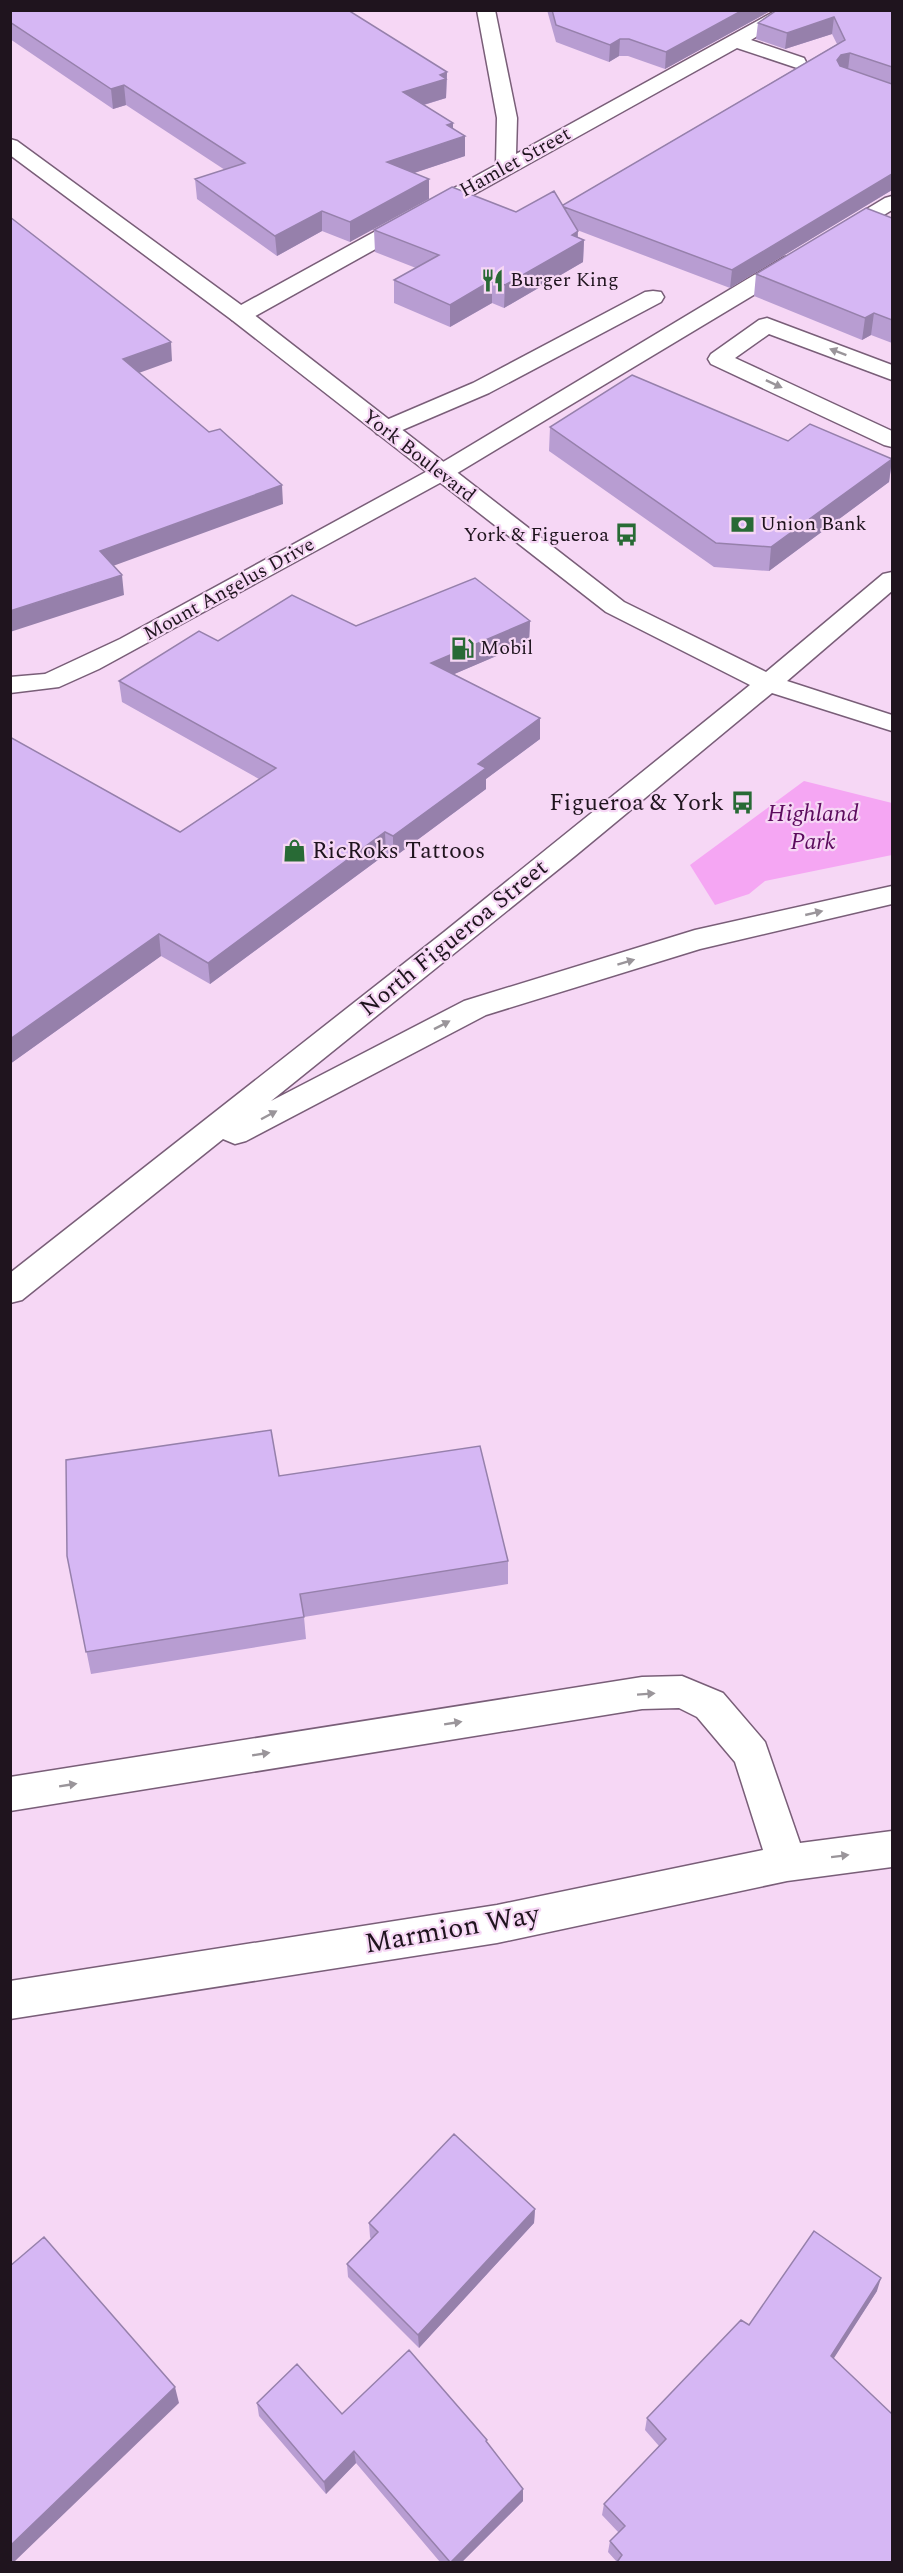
<svg xmlns="http://www.w3.org/2000/svg" width="903" height="2573" viewBox="0 0 903 2573" font-family="Spectral,serif">
  <rect width="100%" height="100%" fill="#f6d7f5"/>
  <path fill="#f5a6f3" d="M804,781L892,803V855L765,881L749,894L715,905L690,865Z"/>
  <g fill="none" stroke-linecap="round" stroke-linejoin="round">
    <defs>
      <path id="minor" d="M477,10H495L517,118L516,154L777,10H800L751,40L804,58L806,62L804,66L797,68L737,48L248,320L240,322L232,320L229,315L232,310L496,165L497,118Z
        M892,196V210L846,238L839,240L832,238L829,234L832,230L885,198Z
        M792,256L800,257L803,262L800,267L449,478L99,669L59,687L10,693V677L45,674L120,639L433,468L784,257Z
        M653,291L661,292L664,297L661,302L489,393L393,434L385,436L377,434L373,429L377,424L473,383L645,292Z
        M767,318L892,365V380L769,334L735,358L892,431V447L884,445L711,364L708,359L711,354L759,320Z
        M682,1676L723,1693L765,1742L800,1843L892,1831V1867L787,1881L497,1943L10,2019V1981L497,1905L763,1850L735,1762L697,1717L679,1708L642,1709L10,1811V1777L642,1677Z"/>
      <path id="major" d="M10,139L17,141L248,310L624,602L766,672L883,574L892,572V591L787,681L892,715V731L772,693L575,856L271,1101L464,1001L695,930L892,886V904L700,949L486,1015L246,1141L235,1144L223,1139L22,1300L10,1303V1273L444,932L750,685L606,612L232,320L10,155Z"/>
    </defs>
    <use href="#minor" stroke="#795e78" stroke-width="3"/>
    <use href="#major" stroke="#795e78" stroke-width="3"/>
    <use href="#minor" fill="#fff" fill-rule="evenodd"/>
    <use href="#major" fill="#fff" fill-rule="evenodd"/>
  </g>
  <path fill="#b89dd2" d="M10,10L447,72L446,98L424,105L453,123V129L465,156L414,173L350,242L322,231L277,256L197,199L195,179L225,170L126,105L113,109L10,39Z
    M547,10H772L665,69L628,56H619L609,62L556,42Z
    M892,10V190L730,288L577,230L578,237L584,240L583,262L504,308L492,303L450,327L394,303V280L416,268L375,252L374,230L516,212L563,205L837,44L832,34L785,49L756,39L758,23Z
    M892,218V343L871,335L862,340L754,296L756,274Z
    M550,427L788,441L892,458V461L889,482L769,571L714,567L549,451Z
    M530,621L529,642L454,674L540,718V739L486,779V789L393,858L386,854L210,984L161,956L10,1064L180,832L259,779L122,702L119,681L218,641L356,626Z
    M279,1476L508,1561V1584L304,1617L306,1639L91,1674L67,1556Z
    M535,2209L534,2223L419,2348L348,2277L347,2264L371,2239L370,2237L369,2223Z
    M877,2291L833,2358L617,2562L608,2552L610,2541L619,2533L602,2515L604,2504L659,2446L645,2430L647,2418L749,2325Z
    M257,2403L342,2414L487,2440V2443L523,2501L462,2562H440L356,2463L326,2494L259,2416Z"/>
  <path fill="#9680ab" d="M743,10H772L665,69L666,52Z
    M834,17L832,34L785,49L787,33Z
    M620,39L619,56L609,62L610,45Z
    M850,53L848,70L839,72L837,60L841,55Z
    M447,72L446,98L403,111V92Z
    M124,85L126,105L113,109L111,89Z
    M453,123V140L465,136V156L387,182V162L447,125Z
    M892,174V190L730,288L732,270Z
    M429,179V199L350,242V222Z
    M322,211V231L277,256L275,236Z
    M578,231L577,244L584,240L583,262L504,308L505,285L572,235Z
    M492,280V303L450,327V305Z
    M874,313L871,335L862,340L865,318Z
    M171,342L172,361L125,378L123,359Z
    M892,459L889,482L769,571L771,547Z
    M282,485L283,504L102,570L100,551Z
    M122,575L124,595L10,632V611Z
    M530,621L529,642L431,684V663Z
    M540,718V739L486,779V789L393,858V836L478,764Z
    M385,832L386,854L210,984L208,963Z
    M159,934L161,956L10,1064V1039Z
    M535,2209L534,2223L419,2348L418,2335Z
    M881,2278L877,2291L827,2369L831,2356Z
    M175,2387L179,2403L14,2562H10V2546Z
    M354,2451L356,2463L326,2494L324,2482Z
    M523,2489V2501L462,2562H451Z"/>
  <path fill="#d6b7f4" stroke="#9680ab" stroke-width="1.5" d="M10,10H348L447,72L440,75L446,79L403,92L453,123L447,125L465,136L387,162L429,179L350,222L322,211L275,236L195,179L245,163L124,85L111,89L10,22Z
    M552,10H743L666,52L629,39H620L610,45L556,25Z
    M777,10H892V67L850,53L841,55L837,60L840,66L892,84V174L732,270L564,207L563,205L845,40L834,17L787,33L758,23Z
    M452,187L516,212L554,191L578,231L572,235L584,240L505,285L492,280L450,305L394,280L439,255L374,230Z
    M866,208L892,218V320L874,313L865,318L756,274Z
    M10,217L171,342L123,359L209,432L220,429L282,485L100,551L122,575L10,611Z
    M632,375L788,441L810,424L892,459L771,547L716,543L550,427Z
    M475,578L530,621L431,663L540,718L478,764L486,768L393,836L385,832L208,963L159,934L10,1039V737L180,832L276,768L119,681L199,631L218,641L292,595L356,626Z
    M271,1430L279,1476L480,1446L508,1561L300,1594L304,1617L86,1652L67,1556L66,1460Z
    M454,2134L535,2209L418,2335L347,2264L378,2232L369,2223Z
    M814,2231L881,2278L831,2356L892,2414V2562H617L622,2555L610,2541L625,2526L604,2504L666,2439L647,2418L741,2320L749,2325Z
    M44,2237L175,2387L10,2546V2266Z
    M409,2350L487,2440L486,2441L523,2489L451,2562H450L354,2451L324,2482L257,2403L297,2364L342,2414Z"/>
  <defs><path id="oneway-solid" d="M-6-.8H1V-3.2L6.5 0L1 3.2V.8H-6Z" transform="scale(1.5)"/></defs>
  <g fill="#9a959a">
    <use href="#oneway-solid" transform="translate(838 352) rotate(-159)"/>
    <use href="#oneway-solid" transform="translate(774 384) rotate(25)"/>
    <use href="#oneway-solid" transform="translate(814 913) rotate(-13)"/>
    <use href="#oneway-solid" transform="translate(626 962) rotate(-17)"/>
    <use href="#oneway-solid" transform="translate(442 1025) rotate(-27)"/>
    <use href="#oneway-solid" transform="translate(269 1115) rotate(-28)"/>
    <use href="#oneway-solid" transform="translate(646 1694) rotate(-4)"/>
    <use href="#oneway-solid" transform="translate(453 1723) rotate(-9)"/>
    <use href="#oneway-solid" transform="translate(261 1754) rotate(-9)"/>
    <use href="#oneway-solid" transform="translate(68 1785) rotate(-9)"/>
    <use href="#oneway-solid" transform="translate(840 1856) rotate(-7)"/>
  </g>
  <defs>
    <symbol id="restaurant-bare" viewBox="-9 -9 18 18"><path d="M-5-6h1v4h1v-4h1v4h1v-4h1v5L-1.5 .5V6h-2V.5L-5-1ZM5-6V6H3V1.5H1.5Q1.5-4 5-6Z" fill="#286a35" stroke="#f6d7f5" stroke-width="2.5" paint-order="stroke"/></symbol>
    <symbol id="bank-bare" viewBox="-9 -9 18 18"><path d="M-6-4H6V4H-6ZM0-2.3a2.3 2.3 0 1 0 0 4.6a2.3 2.3 0 1 0 0-4.6Z" fill="#286a35" stroke="#f6d7f5" stroke-width="2.5" paint-order="stroke"/></symbol>
    <symbol id="bus-bare" viewBox="-9 -9 18 18"><path d="M-5-6H5V4H4V6H2V4H-2V6H-4V4H-5ZM-3.5-4V0h7V-4ZM-3.5 1.2v1.5H-2V1.2ZM2 1.2v1.5H3.5V1.2Z" fill="#286a35" stroke="#f6d7f5" stroke-width="2.5" paint-order="stroke"/></symbol>
    <symbol id="fuel-bare" viewBox="-9 -9 18 18"><path d="M-5.5-6h7V0h2V4h1.3V-2.5L3-4.5l.8-.8L6-3V5H2.5V1h-1V6h-7ZM-4.2-4.7v3.2H.2V-4.7Z" fill="#286a35" stroke="#f6d7f5" stroke-width="2.5" paint-order="stroke"/></symbol>
    <symbol id="shop-bare" viewBox="-9 -9 18 18"><path d="M-5-2.5h2.3a2.7 3.5 0 0 1 5.4 0H5L5.5 6h-11ZM-1.5-2.5h3a1.5 2.3 0 0 0-3 0Z" fill="#286a35" stroke="#f6d7f5" stroke-width="2.5" paint-order="stroke"/></symbol>
  </defs>
  <g fill-rule="evenodd">
    <use href="#restaurant-bare" x="476" y="264" width="33" height="33"/>
    <use href="#bank-bare" x="726" y="508" width="33" height="33"/>
    <use href="#bus-bare" x="610" y="518" width="33" height="33"/>
    <use href="#fuel-bare" x="446" y="632" width="33" height="33"/>
    <use href="#bus-bare" x="726" y="786" width="33" height="33"/>
    <use href="#shop-bare" x="278" y="834" width="33" height="33"/>
  </g>
  <g text-anchor="middle" dominant-baseline="central" stroke-width="4.5" stroke-linejoin="round" paint-order="stroke">
    <g font-size="20" fill="#1f141e" stroke="#f6d7f5">
      <text transform="translate(515 162) rotate(-29)">Hamlet Street</text>
      <text transform="translate(419 456) rotate(38)">York Boulevard</text>
      <text transform="translate(229 589) rotate(-29)">Mount Angelus Drive</text>
    </g>
    <g font-size="20" fill="#1f141e" stroke="#f6d7f5" text-anchor="start">
      <text x="510" y="280">Burger King</text>
      <text x="760" y="524">Union Bank</text>
      <text x="609" y="535" text-anchor="end">York &amp; Figueroa</text>
      <text x="480" y="648">Mobil</text>
    </g>
    <g font-size="24" fill="#1f141e" stroke="#f6d7f5" text-anchor="end">
      <text x="724" y="803">Figueroa &amp; York</text>
      <text x="312" y="851" text-anchor="start">RicRoks Tattoos</text>
    </g>
    <g font-size="24" font-style="italic" fill="#5c0c5e" stroke="#f6d7f5">
      <text x="813" y="814">Highland<tspan x="813" dy="28">Park</tspan></text>
    </g>
    <g font-size="24" fill="#1f141e" stroke="#f6d7f5">
      <text transform="translate(454 938) rotate(-39)">North Figueroa Street</text>
    </g>
    <g font-size="28" fill="#1f141e" stroke="#f6d7f5">
      <text transform="translate(452 1929) rotate(-10)">Marmion Way</text>
    </g>
  </g>
  <rect width="903" height="2573" fill="none" stroke="#1f141e" stroke-width="24"/>
</svg>
